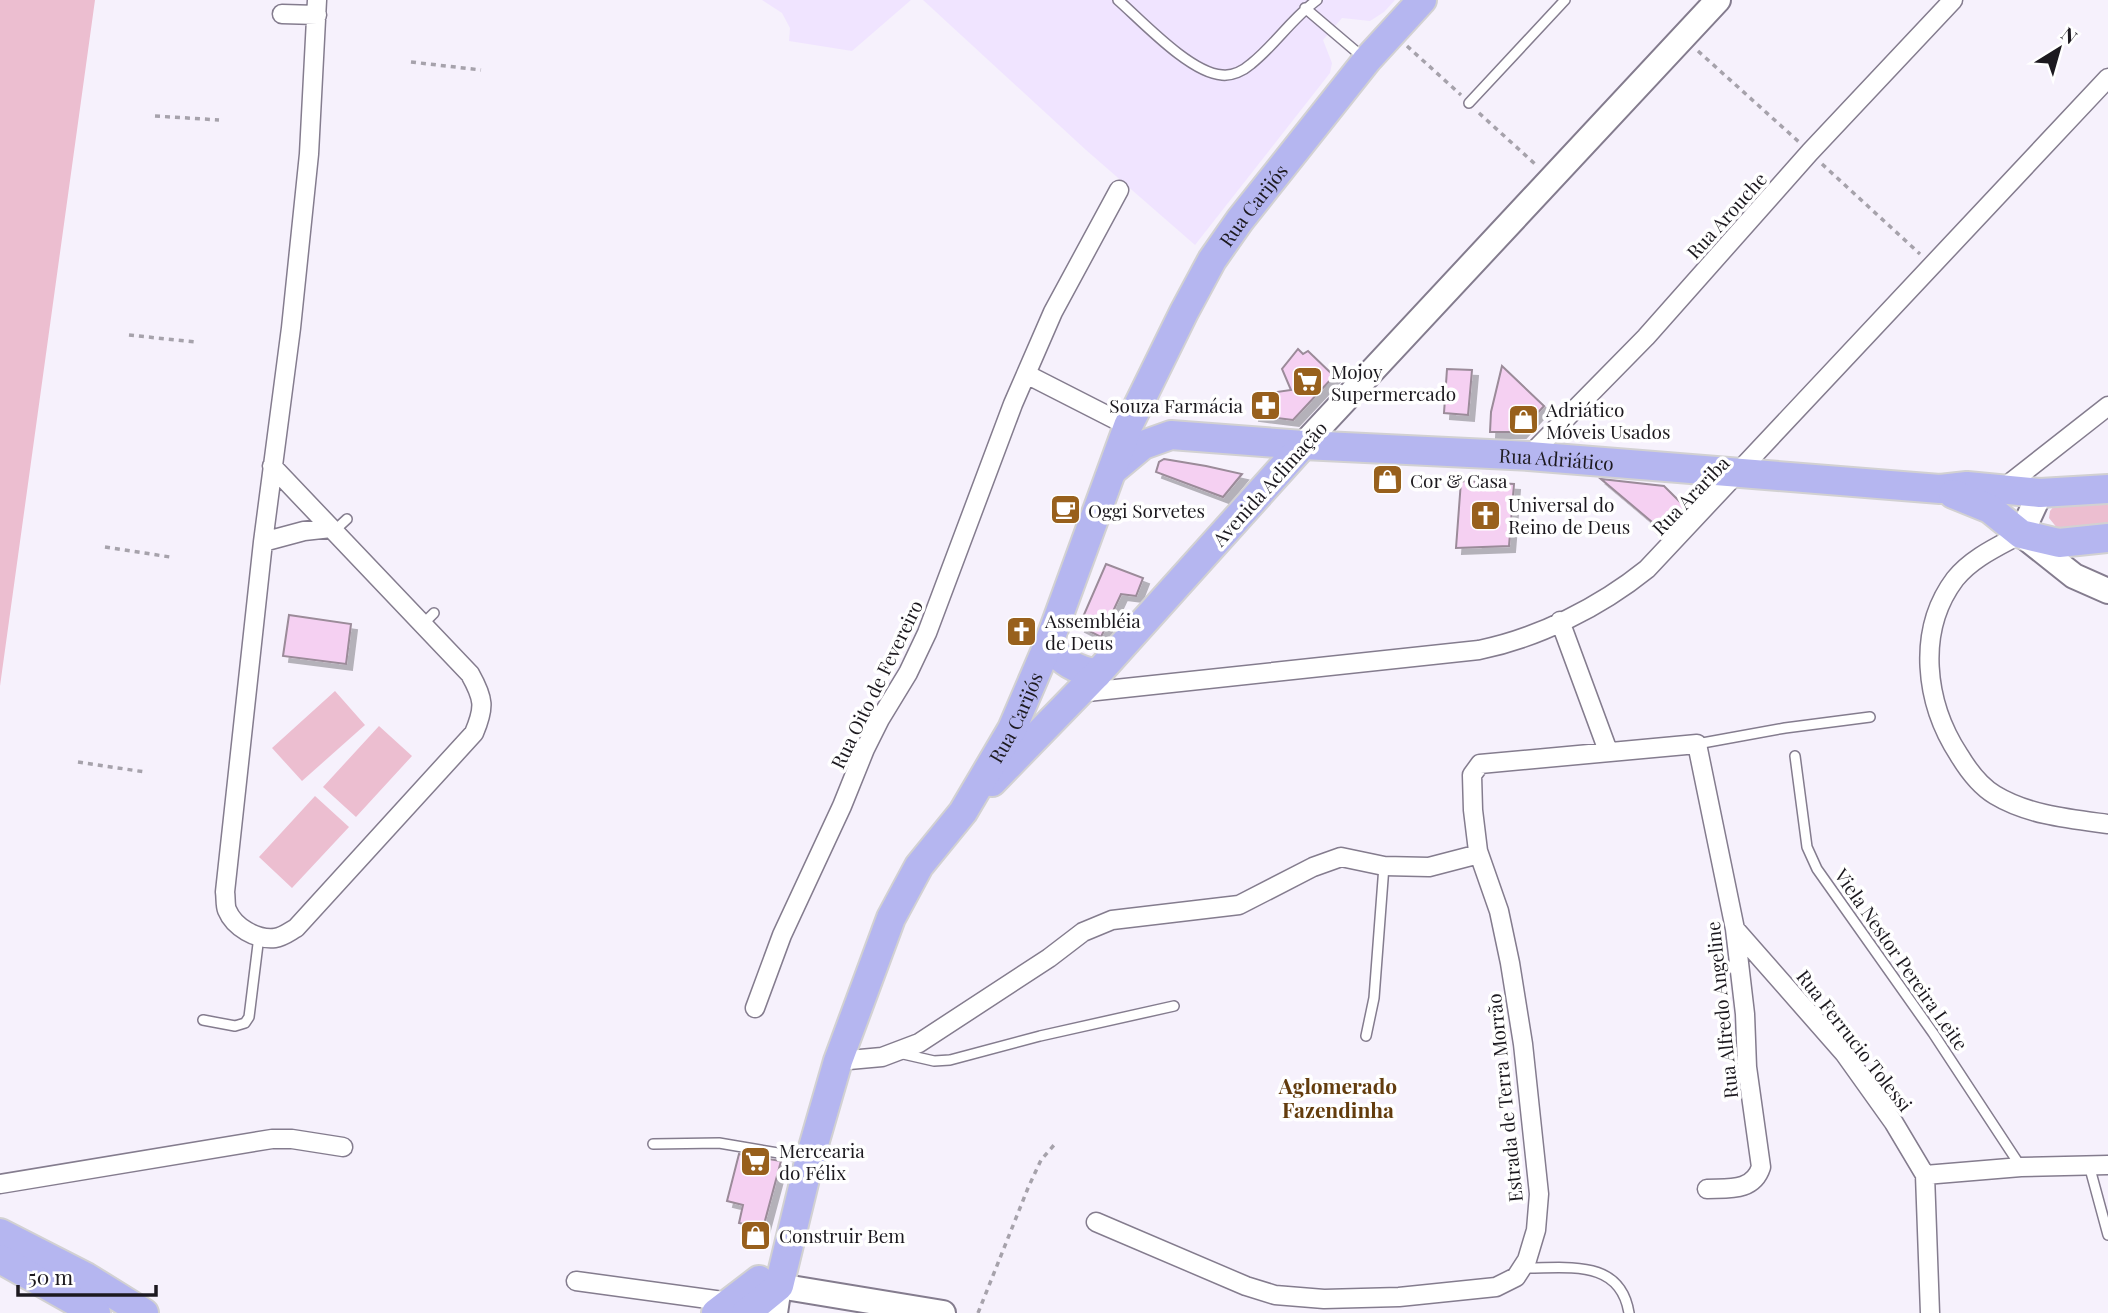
<svg xmlns="http://www.w3.org/2000/svg" width="2108" height="1313" viewBox="0 0 2108 1313" font-family="'Playfair Display',serif">
  <defs>
    <filter id="shadow"><feDropShadow dx="6" dy="6" stdDeviation="0" flood-color="#0004"/></filter>
  </defs>
  <rect width="100%" height="100%" fill="#f6f1fc"/>
  <path fill="#f0e4ff" d="M762,0H911L852,51L789,41L790,28L782,13Z
    M923,0H1395L1384,12L1370,21L1342,18L1323,40L1332,63L1330,73L1195,245L1086,150Z"/>
  <path fill="#ecbed0" d="M0,0H95L0,686Z
    M2108,499V522C2091,526 2075,531 2058,529L2049,518L2050,511L2055,505Z
    M335,691L365,725L302,781L272,748Z
    M379,726L412,756L356,817L323,787Z
    M315,796L349,827L292,888L259,857Z"/>
  <path fill="#f5d0f2" stroke="#9b8b99" stroke-width="2" filter="url(#shadow)" d="M1298,349L1303,354L1308,351L1334,376L1293,420L1253,415L1255,395L1291,390L1282,369Z
    M1502,366L1544,406L1520,432H1490L1491,412Z
    M1447,369L1472,370L1468,415L1444,413Z
    M1164,459L1206,466L1242,474L1223,497L1156,472L1159,462Z
    M1601,479L1664,486L1687,509L1659,535L1650,526L1652,522Z
    M1461,481L1514,484L1509,546L1456,548Z
    M1106,564L1143,578L1136,596L1121,594L1101,637L1079,626Z
    M289,615L351,624L346,664L283,656Z
    M739,1154L781,1161L763,1228L739,1223L743,1205L727,1201Z"/>
  <g fill="none" stroke-linecap="round" stroke-linejoin="round">
    <defs>
      <path id="lane" d="M1118,0C1142,21 1190,73 1222,75C1232,76 1243,71 1251,64C1275,45 1292,18 1317,0
        M1305,8L1365,59
        M1469,103L1565,0
        M334,531L347,519
        M423,624L434,613
        M1697,744L1785,728L1870,717
        M1795,756L1807,847L1817,869L1933,1033L2021,1167
        M203,1020L235,1026L245,1023L249,1017L259,936
        M1366,1036L1374,998L1384,866
        M899,1053L934,1061L950,1060L1040,1036L1174,1006
        M653,1144L719,1143L808,1158
        M2089,1165L2108,1235
        M1522,1268C1565,1269 1620,1257 1629,1313"/>
      <path id="street" d="M282,14L317,15
        M1026,374L1128,426
        M1529,456L1646,337L1810,152L1953,0
        M272,466L470,674C484,699 485,707 474,733L296,928C289,932 283,937 275,938C256,940 234,927 227,910C225,905 226,898 225,892L263,542L291,328L309,154L317,0
        M2001,490L2108,406
        M2021,534C1997,547 1972,558 1955,579C1916,631 1925,703 1959,755C1968,770 1980,786 1995,795C2028,815 2070,819 2108,824
        M263,542L304,531L331,528
        M1560,621L1608,751
        M1078,693L1479,650C1538,638 1600,607 1647,569L2108,78
        M1735,929L1844,1053L1894,1123L1925,1175L1930,1313
        M755,1008L782,935L842,806L865,749L880,719L908,673L927,633L1013,404L1053,312L1119,190
        M838,1061L882,1057L919,1043L1049,958L1083,932L1112,920L1239,905L1313,867L1341,857L1384,866L1429,867L1479,854
        M1925,1175L2021,1167L2108,1165
        M0,1184L272,1139H292L343,1147
        M1096,1222L1246,1286L1275,1295L1324,1299L1399,1297L1496,1287L1516,1277L1527,1260L1536,1230L1539,1194L1523,1044L1510,963L1499,911L1478,851L1473,810L1472,775L1480,764L1697,744L1735,929L1745,1014L1747,1067L1761,1167C1753,1192 1728,1188 1707,1189
        M576,1281L730,1302"/>
      <path id="secondary" d="M1303,445L1718,0
        M2040,493L2021,534L2074,576L2108,591
        M775,1313L779,1286L943,1313"/>
      <g id="primary">
        <path id="s1" d="M1113,470L1143,445L1171,435L1303,445L1529,456L1940,489L1967,486L2040,493L2108,489"/>
        <path d="M1953,494L1990,509L2021,534L2059,543L2108,538"/>
        <path d="M1048,645C1063,662 1074,669 1097,674"/>
        <path d="M992,782L1097,674L1303,445"/>
        <path d="M0,1233L86,1277L144,1313"/>
        <path d="M0,1259L96,1313"/>
        <path d="M716,1313L759,1280"/>
        <path id="s2" d="M746,1313L779,1286L810,1158L838,1061L891,918L919,866L963,812L1012,729L1048,645L1128,426L1184,312L1212,260L1240,220L1367,60L1422,0"/>
      </g>
    </defs>
    <use href="#lane" stroke="#847c8e" stroke-width="12"/>
    <use href="#street" stroke="#847c8e" stroke-width="21"/>
    <use href="#secondary" stroke="#847c8e" stroke-width="28"/>
    <use href="#primary" stroke="#d2d1d2" stroke-width="32"/>
    <path stroke="#a6a2ab" stroke-width="3.5" stroke-dasharray="5 5" stroke-linecap="butt" d="M1407,46L1461,95
      M1698,51L1799,142
      M411,62L481,70
      M1479,113L1535,164
      M155,116L219,120
      M1822,164L1920,254
      M129,335L195,342
      M105,547L170,557
      M78,762L145,772
      M978,1313L1028,1188L1041,1160L1054,1145"/>
    <use href="#lane" stroke="#fff" stroke-width="9"/>
    <use href="#street" stroke="#fff" stroke-width="18"/>
    <use href="#secondary" stroke="#fff" stroke-width="24"/>
    <use href="#primary" stroke="#b5b6f0" stroke-width="28"/>
  </g>
  <defs>
    <symbol id="supermarket-square" viewBox="-11 -11 22 22"><rect x="-9" y="-9" width="18" height="18" rx="4" fill="#98601c" stroke="#fff"/><path d="M-6-5.5h2.5l.6 2H6L4.5 2H-2.5L-4.4-4H-6ZM-1.5 3.2a1.3 1.3 0 1 0 .1 0ZM3 3.2a1.3 1.3 0 1 0 .1 0Z" fill="#fff"/></symbol>
    <symbol id="pharmacy-square" viewBox="-11 -11 22 22"><rect x="-9" y="-9" width="18" height="18" rx="4" fill="#98601c" stroke="#fff"/><path d="M-2-6h4v4h4v4h-4v4h-4v-4h-4v-4h4Z" fill="#fff"/></symbol>
    <symbol id="shop-square" viewBox="-11 -11 22 22"><rect x="-9" y="-9" width="18" height="18" rx="4" fill="#98601c" stroke="#fff"/><path d="M-5-2.5h2.3a2.7 3.5 0 0 1 5.4 0H5L5.5 6h-11ZM-1.5-2.5h3a1.5 2.3 0 0 0-3 0Z" fill="#fff"/></symbol>
    <symbol id="cafe-square" viewBox="-11 -11 22 22"><rect x="-9" y="-9" width="18" height="18" rx="4" fill="#98601c" stroke="#fff"/><path d="M-5.5-4.5H6V0H3Q3 3.5 0 3.5H-2.5Q-5.5 3.5-5.5 0ZM3-3.2v2h1.7v-2ZM-6 4.5H4V6H-6Z" fill="#fff"/></symbol>
    <symbol id="church-square" viewBox="-11 -11 22 22"><rect x="-9" y="-9" width="18" height="18" rx="4" fill="#98601c" stroke="#fff"/><path d="M-1.2-6h2.4v3.5h3.3v2.4h-3.3V6h-2.4V-.1h-3.3v-2.4h3.3Z" fill="#fff"/></symbol>
  </defs>
  <g fill-rule="evenodd">
    <use href="#supermarket-square" x="1290" y="364" width="35" height="35"/>
    <use href="#pharmacy-square" x="1248" y="388" width="35" height="35"/>
    <use href="#shop-square" x="1506" y="402" width="35" height="35"/>
    <use href="#shop-square" x="1370" y="462" width="35" height="35"/>
    <use href="#cafe-square" x="1048" y="492" width="35" height="35"/>
    <use href="#church-square" x="1468" y="498" width="35" height="35"/>
    <use href="#church-square" x="1004" y="614" width="35" height="35"/>
    <use href="#supermarket-square" x="738" y="1144" width="35" height="35"/>
    <use href="#shop-square" x="738" y="1218" width="35" height="35"/>
  </g>
  <g text-anchor="middle" dominant-baseline="central" stroke-width="7" stroke-linejoin="round" paint-order="stroke">
    <g font-size="19" fill="#1c191f" stroke="#fff">
      <text stroke="none"><textPath href="#s2" startOffset="1232">Rua Carijós</textPath></text>
      <text transform="translate(1726 215) rotate(-48)">Rua Arouche</text>
      <text stroke="none"><textPath href="#s1" startOffset="455">Rua Adriático</textPath></text>
      <text transform="translate(1269 483) rotate(-48)">Avenida Aclimação</text>
      <text transform="translate(1690 495) rotate(-46)">Rua Arariba</text>
      <text transform="translate(876 684) rotate(-64)">Rua Oito de Fevereiro</text>
      <text stroke="none"><textPath href="#s2" startOffset="665">Rua Carijós</textPath></text>
      <text transform="translate(1902 959) rotate(55)">Viela Nestor Pereira Leite</text>
      <text transform="translate(1721 1010) rotate(-96)">Rua Alfredo Angeline</text>
      <text transform="translate(1855 1040) rotate(52)">Rua Ferrucio Tolessi</text>
      <text transform="translate(1504 1098) rotate(-96)">Estrada de Terra Morrão</text>
    </g>
    <g font-size="19" fill="#1c191f" stroke="#fff" text-anchor="start">
      <text x="1331" y="371">Mojoy<tspan x="1331" dy="22">Supermercado</tspan></text>
      <text x="1243" y="405" text-anchor="end">Souza Farmácia</text>
      <text x="1546" y="409">Adriático<tspan x="1546" dy="22">Móveis Usados</tspan></text>
      <text x="1410" y="480">Cor &amp; Casa</text>
      <text x="1508" y="504">Universal do<tspan x="1508" dy="22">Reino de Deus</tspan></text>
      <text x="1088" y="510">Oggi Sorvetes</text>
      <text x="1045" y="620">Assembléia<tspan x="1045" dy="22">de Deus</tspan></text>
      <text x="779" y="1150">Mercearia<tspan x="779" dy="22">do Félix</tspan></text>
      <text x="779" y="1235">Construir Bem</text>
    </g>
    <g font-size="21" font-weight="bold" fill="#633c0d" stroke="#fff">
      <text x="1338" y="1085">Aglomerado<tspan x="1338" dy="24">Fazendinha</tspan></text>
    </g>
  </g>
  <g transform="translate(2059 49) rotate(37)" stroke="#ffffff" stroke-width="5" paint-order="stroke">
  <path d="M0-5L12 26L0 18L-12 26Z" fill="#1c191f"/>
  <text y="-10" font-size="19" font-weight="bold" text-anchor="middle" fill="#1c191f">N</text>
  </g>
  <path d="M18 1285v10h138v-10" fill="none" stroke="#1c191f" stroke-width="3.5"/>
  <text x="28" y="1285" font-size="21" fill="#1c191f" stroke="#ffffff" stroke-width="5" paint-order="stroke">50 m</text>
</svg>
